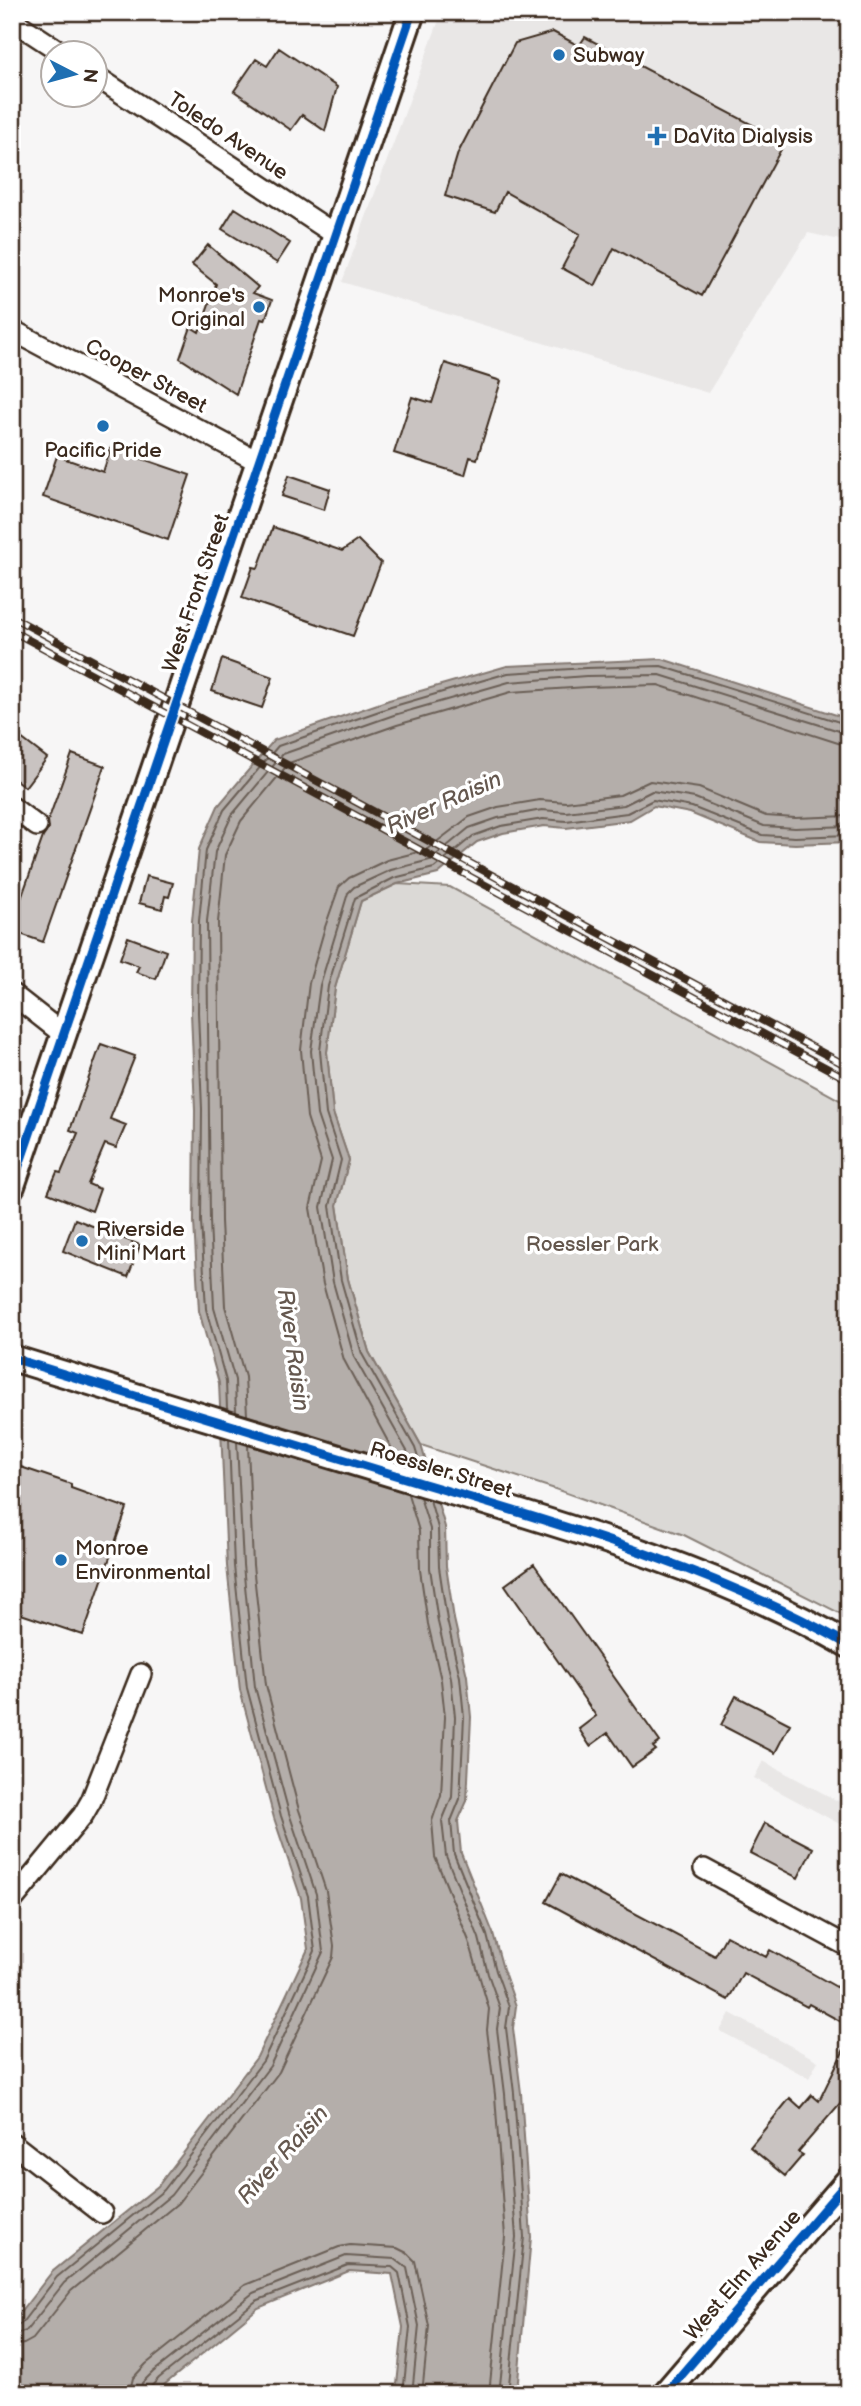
<svg xmlns="http://www.w3.org/2000/svg" width="861" height="2406" viewBox="0 0 861 2406" font-family="'Balsamiq Sans',sans-serif">
  <rect width="100%" height="100%" fill="#f7f6f6"/>
  <filter id="ink" filterUnits="userSpaceOnUse"><feTurbulence type="fractalNoise" baseFrequency=".0143" numOctaves="2"/><feDisplacementMap in="SourceGraphic" scale="14" xChannelSelector="R" yChannelSelector="G"/><feConvolveMatrix kernelMatrix="1 2 1 2 8 2 1 2 1" color-interpolation-filters="sRGB"/></filter>
  <g filter="url(#ink)">
    <path fill="#e9e7e6" d="M442,12H849V242L808,233L708,393L342,282Z
      M763,1761L849,1807L847,1828L754,1778Z
      M730,2013L818,2061L809,2078L720,2031Z"/>
    <path fill="#dbd9d6" stroke="#8b827a" stroke-width="2" d="M397,884L450,887L849,1105V1618L684,1535L558,1490L421,1445L369,1352L348,1279L337,1205L349,1160L333,1113L327,1052L335,988L361,901Z"/>
    <path fill="#b4aeaa" stroke="#847972" stroke-width="2" d="M662,659L849,719V842L795,844L760,842L690,813L654,806L630,820L566,828L544,826L503,833L477,842L438,874L397,884L361,901L335,988L327,1052L333,1113L349,1160L337,1205L348,1279L369,1352L421,1445L445,1527L446,1566L454,1619L467,1676L471,1717L467,1801L458,1821L461,1853L493,1933L503,1969L516,2006L513,2028L521,2093L531,2237L518,2381L514,2394H396L403,2327L392,2274L349,2271L258,2308L153,2394H12V2323L52,2272L158,2186L257,2057L308,1949L301,1898L274,1818L240,1690L227,1566L219,1383L199,1311L194,1222L195,1110L191,1012L192,921L199,849L218,806L274,740L389,700L507,666Z"/>
    <g fill="none" stroke-linecap="round" stroke-linejoin="round">
      <path stroke="#6b5f56" stroke-width="2" d="M227,1409L226,1381L206,1309L201,1221L202,1109L198,1012L199,921L206,850L224,810L278,746L391,707L508,673L586,668L661,666L849,725
        M236,1412L235,1380L214,1308L210,1221L207,921L215,852L232,815L283,754L394,715L509,682L586,676L660,675L849,734
        M247,1415L245,1377L225,1306L221,1221L218,922L225,855L241,821L289,763L397,725L511,692L587,687L658,685L838,743L849,745
        M399,1462L344,1360L323,1284L310,1208L321,1161L307,1117L301,1050L309,983L325,927L339,887L349,878L387,860L426,850L469,817L498,807L540,800L566,802L620,795L650,781L699,788L766,816L795,818L849,816
        M411,1465L407,1451L354,1357L333,1282L321,1207L332,1160L317,1115L311,1051L320,985L348,893L354,887L391,870L430,860L469,828L498,818L542,810L566,812L624,805L652,791L695,798L764,826L795,828L849,826
        M421,1468L415,1448L362,1354L341,1280L330,1206L341,1160L326,1114L320,1051L328,986L355,898L394,878L434,868L473,836L501,826L543,819L566,821L627,813L653,800L692,807L762,835L795,837L849,835
        M408,1494L419,1531L420,1570L428,1624L441,1680L445,1717L441,1795L432,1821L435,1857L469,1941L489,2009L487,2030L495,2095L505,2237L489,2394
        M420,1497L430,1529V1568L438,1622L451,1678L455,1717L452,1797L442,1821L446,1856L479,1938L488,1974L500,2008L497,2029L505,2094L516,2237L499,2394
        M430,1500L438,1528L439,1567L447,1620L460,1677L464,1717L460,1799L451,1821L454,1854L487,1935L496,1971L509,2007L506,2028L514,2093L524,2237L508,2394
        M12,2327L21,2324L57,2277L164,2190L263,2061L315,1951L308,1896L281,1816L247,1688L234,1566L229,1439
        M12,2336L26,2331L64,2283L171,2195L270,2066L323,1952L316,1894L289,1813L255,1687L243,1565L237,1442
        M12,2346L24,2344L33,2339L71,2291L178,2203L279,2072L333,1957L334,1946L326,1891L299,1810L266,1685L253,1565L248,1445
        M129,2394L133,2378L146,2364L245,2285L339,2247L350,2245L397,2248L407,2253L415,2261L429,2326L422,2394
        M140,2394L142,2383L153,2372L253,2293L346,2256L395,2259L407,2268L419,2326L412,2394
        M149,2394L150,2388L159,2378L256,2301L348,2265L392,2267L399,2273L410,2327L403,2394"/>
    </g>
    <path fill="#c9c3c1" stroke="#3b2a1e" stroke-width="2" d="M553,32L579,46L585,37L785,142L702,296L614,248L595,286L562,268L580,234L505,192L495,212L445,196L458,153L515,43Z
      M279,48L337,87L325,131L302,115L291,130L234,91L256,59L267,66Z
      M235,208L290,243L277,263L222,229Z
      M208,245L258,287L253,293L272,300L265,320L261,319L236,394L180,358L191,327L199,332L216,284L192,265Z
      M445,363L501,381L477,459L470,457L465,475L394,453L412,397L432,403Z
      M111,448L190,475L168,540L43,497L57,456L103,472Z
      M289,475L330,489L324,510L282,496Z
      M273,527L342,551L358,540L381,563L353,636L242,598L253,567L258,568Z
      M222,659L273,677L262,708L212,691Z
      M12,731L47,758L25,787L12,777Z
      M72,754L105,766L43,942L12,931V924L43,837L49,828L48,821Z
      M146,876L173,883L169,897L165,896L162,909L139,903Z
      M128,937L166,951L156,979L136,972L139,966L120,959Z
      M101,1044L135,1056L110,1119L126,1125L116,1148L105,1144L88,1184L100,1189L92,1211L48,1193L57,1172L61,1173L78,1133L70,1130Z
      M75,1219L140,1245L128,1277L63,1251Z
      M12,1464L71,1484V1488L127,1508L83,1635L12,1611Z
      M534,1564L660,1742L653,1747L656,1750L632,1767L608,1733L590,1746L579,1729L596,1716L505,1585Z
      M736,1696L790,1724L775,1753L721,1725Z
      M765,1823L813,1848L798,1878L750,1853Z
      M561,1874L715,1956L726,1936L766,1957L770,1950L849,1994V2026L809,2004L807,2007L743,1973L728,2000L546,1902Z
      M849,2039V2093L798,2152L803,2155L785,2176L750,2147L790,2098L801,2108L812,2095L819,2101Z"/>
    <g fill="none" stroke-linecap="round" stroke-linejoin="round">
      <defs>
        <path id="minor" d="M12,20L61,52
          M94,75L336,235
          M12,330L259,462
          M12,807L37,826
          M12,994L63,1034
          M704,1869L849,1947
          M12,1901L83,1815L91,1801L141,1674
          M12,2143L102,2213"/>
        <path id="tertiary" d="M12,1186L412,12
          M12,1358C147,1400 283,1441 418,1482C565,1526 715,1568 849,1645
          M665,2394L849,2180"/>
      </defs>
      <use href="#minor" stroke="#3b2a1e" stroke-width="24"/>
      <use href="#tertiary" stroke="#3b2a1e" stroke-width="30"/>
      <use href="#minor" stroke="#fff" stroke-width="19"/>
      <use href="#tertiary" stroke="#fff" stroke-width="24"/>
      <defs>
        <path id="rail" d="M12,617L849,1067
          M12,631L849,1080"/>
      </defs>
      <use href="#rail" stroke="#3b2a1e" stroke-width="8"/>
      <use href="#rail" stroke="#fff" stroke-width="5" stroke-dasharray="16" stroke-linecap="butt"/>
      <defs>
        <path id="cycleway" d="M12,1186L412,12
          M12,1358C147,1400 283,1441 418,1482C565,1526 715,1568 849,1645
          M665,2394L849,2180"/>
      </defs>
      <use href="#cycleway" stroke="#fff" stroke-width="13"/>
      <use href="#cycleway" stroke="#0057b8" stroke-width="9"/>
    </g>
  </g>
  <g fill="#1f6fb2" stroke="#fff" stroke-width="2.5">
    <circle cx="559" cy="55" r="7"/>
    <path d="M653.5 125.5h7v7h7v7h-7v7h-7v-7h-7v-7h7z"/>
    <circle cx="259" cy="307" r="7"/>
    <circle cx="103" cy="426" r="7"/>
    <circle cx="82" cy="1241" r="7"/>
    <circle cx="61" cy="1560" r="7"/>
  </g>
  <g text-anchor="middle" dominant-baseline="central" stroke-width="7" stroke-linejoin="round" paint-order="stroke">
    <g font-size="21" fill="#3b2a1e" stroke="#fff" text-anchor="start">
      <text x="573" y="55">Subway</text>
      <text x="673" y="136">DaVita Dialysis</text>
      <text x="245" y="295" text-anchor="end">Monroe's<tspan x="245" dy="24">Original</tspan></text>
      <text x="103" y="450" text-anchor="middle">Pacific Pride</text>
      <text x="96" y="1229">Riverside<tspan x="96" dy="24">Mini Mart</tspan></text>
      <text x="75" y="1548">Monroe<tspan x="75" dy="24">Environmental</tspan></text>
    </g>
    <g font-size="21" fill="#3b2a1e" stroke="#fff">
      <text transform="translate(228 136) rotate(34)">Toledo Avenue</text>
      <text transform="translate(146 376) rotate(28)">Cooper Street</text>
      <text transform="translate(196 593) rotate(-71)">West Front Street</text>
      <text transform="translate(441 1470) rotate(17)">Roessler Street</text>
      <text transform="translate(743 2275) rotate(-49)">West Elm Avenue</text>
    </g>
    <g font-size="21" fill="#63564c" stroke="#fff">
      <text x="592" y="1244">Roessler Park</text>
    </g>
    <g font-size="23" font-style="italic" fill="#65584f" stroke="#fff">
      <text transform="translate(444 803) rotate(-24)">River Raisin</text>
      <text transform="translate(293 1350) rotate(82)">River Raisin</text>
      <text transform="translate(283 2155) rotate(-48)">River Raisin</text>
    </g>
  </g>
  <rect width="861" height="2406" fill="none" stroke="#fff" stroke-width="42"/>
  <rect x="21" y="21" width="819" height="2364" fill="none" stroke="#3b2a1e" stroke-width="2.5" filter="url(#ink)"/>
  <g transform="translate(74 74) rotate(96)"><circle r="33" fill="#ffffff" stroke="#b1aaa5" stroke-width="2"/>
  <path d="M0-5L12 26L0 18L-12 26Z" fill="#1f6fb2"/>
  <text y="-10" font-size="19" font-weight="bold" text-anchor="middle" fill="#3b2a1e">N</text>
  </g>
</svg>
